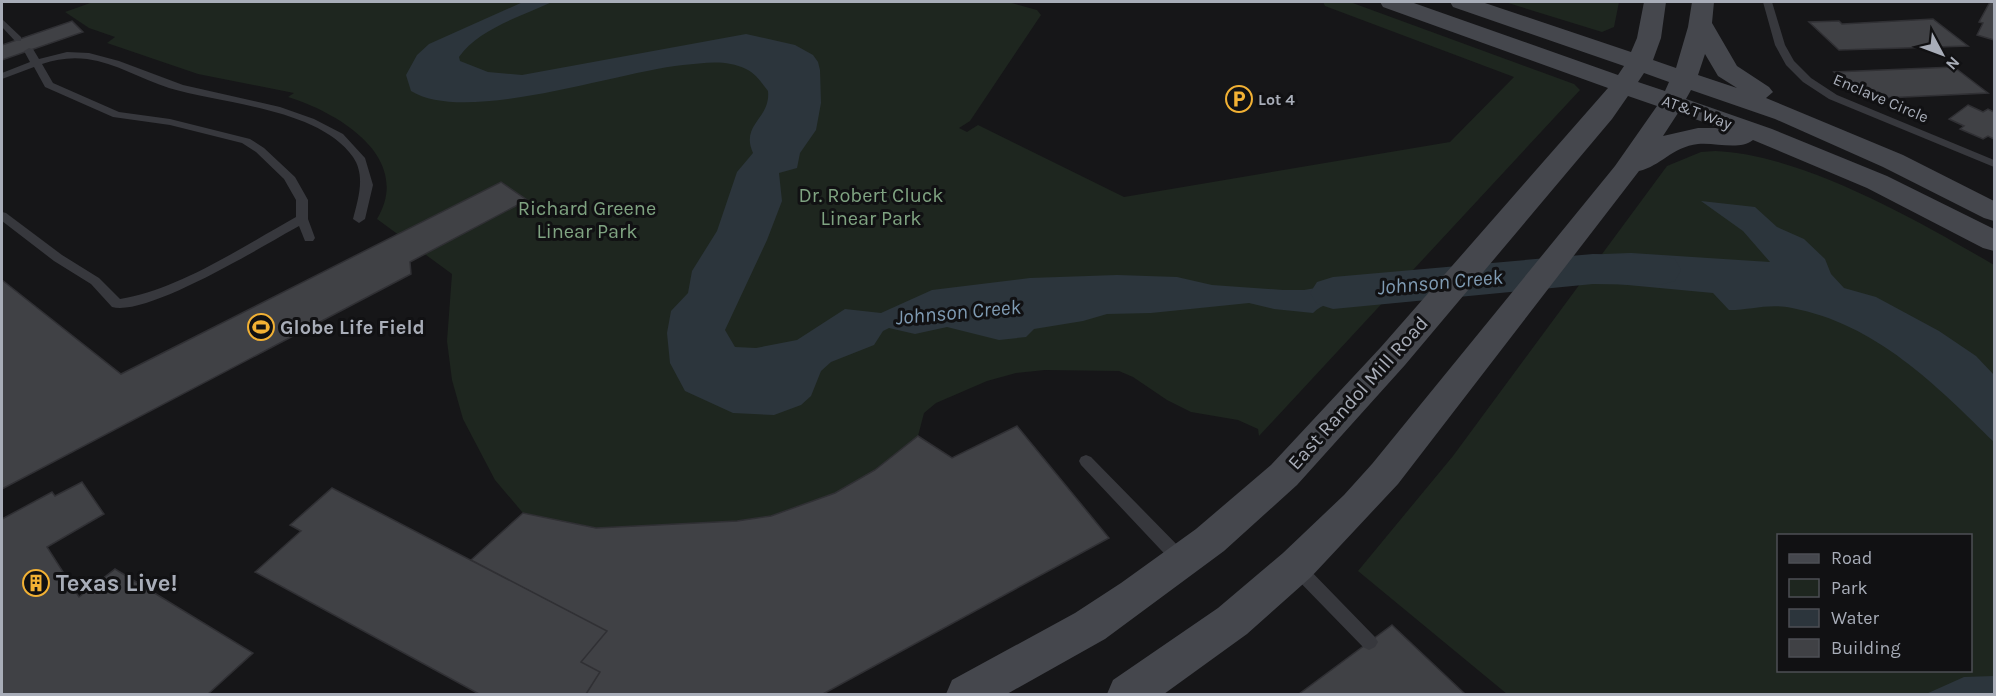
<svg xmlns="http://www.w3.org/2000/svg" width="1996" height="696" viewBox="0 0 1996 696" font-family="Karla,sans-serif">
  <rect width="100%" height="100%" fill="#161618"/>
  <path fill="#1e261f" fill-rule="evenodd" d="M93,2H1008L1037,10L1041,15L970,121L959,128L967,132L978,125L1124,197L1450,142L1514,77L1325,6L1323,2H1350L1574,84L1580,90L1259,436L1258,429L1238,420L1191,412L1167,400L1133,377L1119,371L1045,370L1016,373L987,381L936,403L924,413L918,436L875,470L835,493L771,516L737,521L596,528L523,513L495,480L463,419L452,380L447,341L452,274L377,219C414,157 337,112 288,97L294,93L198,74L107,43L115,37L89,28L65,12Z
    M1505,2H1619L1614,27L1602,32Z
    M1715,151C1802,154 1919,221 1994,265V694H1507L1358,571L1453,456L1667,166L1701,152ZM1778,536H1970V670H1778Z"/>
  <path fill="#2c353c" d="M523,2H552C522,16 478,29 459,57L460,61L488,72L522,75L746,34L795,45L813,55L818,62L820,70L821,103L816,130L800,153L797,168L779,173L782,201L767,240L725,330L735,347L756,348L797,340L845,309L881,313L932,290L1030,278L1117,275L1177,277L1212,285L1283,290H1304L1410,272L1381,304C1360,300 1329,297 1313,313L1274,309L1249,303L1151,313L1107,314L1083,321L1034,329L1026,337L999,340L947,327L915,334L889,328L883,331L874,345L831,362L821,371L811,396L801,405L774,415L733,413L685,391L670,363L667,333L671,311L688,293L692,271L717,231L737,172L753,153C740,124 771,119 768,91C761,82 756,74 746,69C726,59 704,63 683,65C616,72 466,125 411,91L406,75L417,55L429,44Z
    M1701,201L1755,207L1777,227L1804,239L1825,259L1831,274L1844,288L1876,297L1939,331L1976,356L1994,375V442C1936,385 1876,324 1792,308C1768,303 1752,310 1729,310L1713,293L1585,281L1604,254L1631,253L1770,262L1743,231Z
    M1994,676V694H1926L1964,677Z"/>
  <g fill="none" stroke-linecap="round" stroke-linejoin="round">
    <path fill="#2c353c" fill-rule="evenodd" d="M1593,254L1659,255L1675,259L1681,270L1675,281L1659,285L1593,284L1333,309L1317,304L1310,293L1317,282L1333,277Z"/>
  </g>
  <path fill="#404145" stroke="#303034" stroke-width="1.5" d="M1990,2H1994V40L1977,35L1983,23L1979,22Z
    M1933,19L1968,46L1839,50L1809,22L1839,21L1842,24Z
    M72,21L83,32L2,60V45Z
    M1954,67L1988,93L1863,99L1834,72Z
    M1968,105L1983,112L1988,109L1994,112V139L1988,136L1983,139L1960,129L1964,126L1949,119Z
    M501,182L527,200L410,262L411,274L2,489V280L121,374Z
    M1017,426L1109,538L823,694H586L600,672L581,662L607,631L471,560L523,513L596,528L737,521L771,516L835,493L875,470L918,436L952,458Z
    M82,482L104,514L47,547L79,597L115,569L253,653L208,694H2V519L52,492L55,496Z
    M332,488L607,631L581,662L600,672L586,694H479L255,572L301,531L290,525Z
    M1392,625L1465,694H1299Z"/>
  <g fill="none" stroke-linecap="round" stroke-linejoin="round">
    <path fill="#37383d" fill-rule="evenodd" d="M1763,2H1772L1785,45L1794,61L1811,78L1837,95L1994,160V167L1829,99L1803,82L1786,65L1775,45Z
      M2,19L21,37V41H15L2,27Z
      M29,48L33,49L39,59L67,52L89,53L119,61L183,85L280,107L314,119L343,134L365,158L373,185L365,219L359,223L353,219C358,199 366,176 353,157C319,108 222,104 169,88C141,79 116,63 87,59C71,57 57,59 42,64L53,83L119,112L170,119L250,139L264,148L295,177L308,200V219L315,238L313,241H305L299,226C264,245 148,317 112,307L91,284L54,261L2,221V212L6,213L62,255L99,278L120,299C178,290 244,246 296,217V200L284,179L256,152L242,143L170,125L113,117L45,87L34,67L2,79V73L30,62L24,51Z
      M1086,455L1091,457L1188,556L1190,561L1188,566L1182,568L1176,566L1081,465L1079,461L1081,457Z
      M1297,561L1303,563L1375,637L1378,642L1375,647L1369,650L1363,647L1291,573L1289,568L1291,563Z"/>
    <path fill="#45474d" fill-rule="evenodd" d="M1380,2H1411L1618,75L1624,66L1453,7L1450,2H1482L1631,52L1637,38L1644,2H1666L1661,38L1653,60L1676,68L1688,27L1692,2H1714L1712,23L1737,66L1769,87L1773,92L1766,98L1903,155L1994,201V221L1984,218L1883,167L1775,119L1691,90L1686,99L1772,129L1887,176L1994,229V251L1983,248L1867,188L1753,140C1739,151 1715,142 1698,144C1672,147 1661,166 1639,171L1398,484L1311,577L1247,634L1164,694H1107L1113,680L1218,608L1283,553L1344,495L1372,464L1615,166L1657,106L1628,96L1612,119L1405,365L1297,485L1224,551L1105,639L1007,694H946L952,680L1075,613L1121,583L1196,529L1271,465L1381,347L1608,88L1383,7ZM1705,54L1718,76L1737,88L1698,75ZM1644,73L1669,82L1665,91L1638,82ZM1678,113L1720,128H1698L1663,136Z"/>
  </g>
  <defs>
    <symbol id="parking-ring" viewBox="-11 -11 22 22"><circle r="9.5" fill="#111113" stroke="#f2b134" stroke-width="1.5"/><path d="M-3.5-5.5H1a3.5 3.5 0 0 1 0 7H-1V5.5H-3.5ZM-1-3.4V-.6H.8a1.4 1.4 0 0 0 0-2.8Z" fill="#f2b134"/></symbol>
    <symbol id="stadium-ring" viewBox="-11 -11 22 22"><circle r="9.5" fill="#111113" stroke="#f2b134" stroke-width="1.5"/><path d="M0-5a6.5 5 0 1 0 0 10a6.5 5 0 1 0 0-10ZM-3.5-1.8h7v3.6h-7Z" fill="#f2b134"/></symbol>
    <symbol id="building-ring" viewBox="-11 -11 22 22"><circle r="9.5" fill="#111113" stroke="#f2b134" stroke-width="1.5"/><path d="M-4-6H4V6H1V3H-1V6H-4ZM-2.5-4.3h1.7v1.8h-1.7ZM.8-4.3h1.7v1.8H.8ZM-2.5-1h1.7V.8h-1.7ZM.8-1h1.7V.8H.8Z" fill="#f2b134"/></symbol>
  </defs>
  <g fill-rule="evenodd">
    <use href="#parking-ring" x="1224" y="84" width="30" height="30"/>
    <use href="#stadium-ring" x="246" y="312" width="30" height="30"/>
    <use href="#building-ring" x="21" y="568" width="30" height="30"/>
  </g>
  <g text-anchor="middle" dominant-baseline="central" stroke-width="6" stroke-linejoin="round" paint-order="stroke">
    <g font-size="16" fill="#a8adb8" stroke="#111113">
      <text transform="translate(1881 98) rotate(23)">Enclave Circle</text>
      <text transform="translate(1697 112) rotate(20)">AT&amp;T Way</text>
    </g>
    <g font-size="16" font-weight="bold" fill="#a8adb8" stroke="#111113" text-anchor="start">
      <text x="1258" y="99">Lot 4</text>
    </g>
    <g font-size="20" fill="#7fa381" stroke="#111113">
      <text x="871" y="195">Dr. Robert Cluck<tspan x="871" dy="23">Linear Park</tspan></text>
      <text x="587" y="208">Richard Greene<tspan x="587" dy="23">Linear Park</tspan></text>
    </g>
    <g font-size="20" font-weight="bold" fill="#a8adb8" stroke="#111113" text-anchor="start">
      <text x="280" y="327">Globe Life Field</text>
    </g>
    <g font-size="20" fill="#a8adb8" stroke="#111113">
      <text transform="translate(1358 393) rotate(-48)">East Randol Mill Road</text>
    </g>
    <g font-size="21" font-style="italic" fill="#7f9bb3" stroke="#111113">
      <text transform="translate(1440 282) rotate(-5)">Johnson Creek</text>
      <text transform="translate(958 312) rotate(-5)">Johnson Creek</text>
    </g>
    <g font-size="24" font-weight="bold" fill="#a8adb8" stroke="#111113" text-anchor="start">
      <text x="56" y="583">Texas Live!</text>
    </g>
  </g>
  <rect width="1996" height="696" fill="none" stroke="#a8adb8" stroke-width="6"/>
  <rect x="1777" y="534" width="195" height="138" fill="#111113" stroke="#4d4f55" stroke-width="1.5"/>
  <rect x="1789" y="554" width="30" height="9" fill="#45474d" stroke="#4d4f55" stroke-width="1.5"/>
  <text x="1831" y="564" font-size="18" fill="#a8adb8">Road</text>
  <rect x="1789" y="579" width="30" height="18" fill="#1e261f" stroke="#4d4f55" stroke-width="1.5"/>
  <text x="1831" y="594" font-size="18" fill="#a8adb8">Park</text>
  <rect x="1789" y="609" width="30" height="18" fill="#2c353c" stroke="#4d4f55" stroke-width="1.5"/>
  <text x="1831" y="624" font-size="18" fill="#a8adb8">Water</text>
  <rect x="1789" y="639" width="30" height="18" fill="#404145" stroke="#4d4f55" stroke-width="1.5"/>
  <text x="1831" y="654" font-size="18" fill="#a8adb8">Building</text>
  <g transform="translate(1942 54) rotate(131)" stroke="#111113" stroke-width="4.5" paint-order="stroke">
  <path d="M0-4.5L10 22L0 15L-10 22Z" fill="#a8adb8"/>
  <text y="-9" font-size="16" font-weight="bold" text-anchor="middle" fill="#a8adb8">N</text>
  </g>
</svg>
